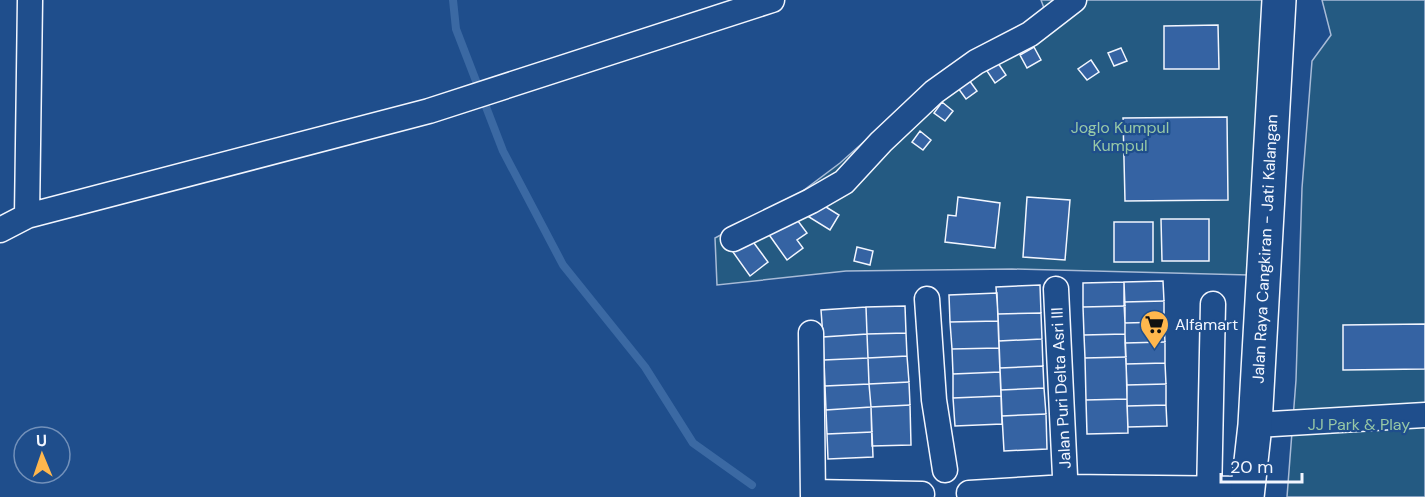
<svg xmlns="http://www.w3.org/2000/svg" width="1425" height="497" viewBox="0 0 1425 497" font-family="'DM Sans',sans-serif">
  <rect width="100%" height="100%" fill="#1f4e8c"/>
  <path fill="#245a82" stroke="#a8bbd7" stroke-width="1.5" d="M1041,0H1264L1249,275L1012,269L846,271L717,285L715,238L800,193L840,163L894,115L1047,16Z
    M1322,0H1425V497H1287L1296,380L1302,188L1312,61L1331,35Z"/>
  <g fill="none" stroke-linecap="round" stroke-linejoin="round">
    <path stroke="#3b69a3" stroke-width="8" d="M453,0L456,29L503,151L563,265L645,367L693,443L752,485"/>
  </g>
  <path fill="#3563a3" stroke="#f2f6ff" stroke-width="1.5" d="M1218,25L1219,69H1164V26Z
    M1034,47L1041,60L1027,68L1020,55Z
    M1121,48L1127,61L1114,66L1108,53Z
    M1091,60L1099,72L1087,80L1078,69Z
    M998,63L1006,75L995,83L987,71Z
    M969,80L977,91L966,99L958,88Z
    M942,102L953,111L945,121L934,113Z
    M1227,117L1228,200L1125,201L1123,118Z
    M920,131L931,140L923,150L912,142Z
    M958,197L1000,203L995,248L945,242L948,215L956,216Z
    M1027,197L1070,200L1065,260L1023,257Z
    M818,202L839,215L830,230L809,217Z
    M795,217L807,233L797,240L803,248L787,260L765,229Z
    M1161,219H1209V261H1162Z
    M1114,222H1153V262H1114Z
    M751,239L768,262L750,276L733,252Z
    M857,247L873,251L870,265L854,261Z
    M1163,281L1164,301L1124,302V282Z
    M1124,282L1125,306L1083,307V283Z
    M1040,285L1041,313L998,314L996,287Z
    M997,293L998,321L950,322L949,295Z
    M1164,301V322L1125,323L1124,302Z
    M905,306L906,333L867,334L866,307Z
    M1125,306V334L1084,335L1083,307Z
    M866,307L867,334L823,337L821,310Z
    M1041,313L1042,339L999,341L998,314Z
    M998,321L999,348L952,349L950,322Z
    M1164,322L1165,342L1125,343V323Z
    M1425,324V369L1343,370V325Z
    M906,333L907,356L868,358L867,334Z
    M867,334L868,358L824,360L823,337Z
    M1125,334L1126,357L1085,358L1084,335Z
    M1042,339L1043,366L1000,368L999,341Z
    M1165,342V363L1126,364L1125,343Z
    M999,348L1000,372L953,374L952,349Z
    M907,356L909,382L869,384L868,358Z
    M1126,357L1127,399L1086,400L1085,358Z
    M868,358L869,384L825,386L824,360Z
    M1165,363L1166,384L1127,385L1126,364Z
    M1043,366L1044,388L1001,390L1000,368Z
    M1000,372L1001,396L953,398V374Z
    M909,382L910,405L871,407L869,384Z
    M869,384L871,407L826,410L825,386Z
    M1166,384V405L1127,406V385Z
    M1044,388L1046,414L1002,416L1001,390Z
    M1001,396L1002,424L955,426L953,398Z
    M1127,399L1128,433L1087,434L1086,400Z
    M910,405L911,445L872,446L871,407Z
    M1166,405L1167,426L1128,427L1127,406Z
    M871,407L872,432L827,434L826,410Z
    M1046,414L1047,449L1004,451L1002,416Z
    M872,432L873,457L828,459L827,434Z"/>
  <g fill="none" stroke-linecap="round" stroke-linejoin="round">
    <defs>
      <path id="street" d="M27,216L30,0
        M0,230L27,216L429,111L772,0
        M733,239L811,201L844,182L881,142L934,92L976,62L1030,34L1074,0
        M1056,289L1066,497
        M927,299L934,400L945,470
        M811,333L813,497
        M1255,425L1425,415
        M813,492L922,494
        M969,493L1066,487L1248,489
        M1209,497L1213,304"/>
      <path id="secondary" d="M1247,497L1255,425L1279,0"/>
    </defs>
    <use href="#street" stroke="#f2f6ff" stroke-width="27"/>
    <use href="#secondary" stroke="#f2f6ff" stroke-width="36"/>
    <use href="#street" stroke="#1f4e8c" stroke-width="24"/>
    <use href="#secondary" stroke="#1f4e8c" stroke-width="33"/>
  </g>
  <defs>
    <symbol id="supermarket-pin" viewBox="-11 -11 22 30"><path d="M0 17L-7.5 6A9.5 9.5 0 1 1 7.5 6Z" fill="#ffb74d" stroke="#1f4e8c"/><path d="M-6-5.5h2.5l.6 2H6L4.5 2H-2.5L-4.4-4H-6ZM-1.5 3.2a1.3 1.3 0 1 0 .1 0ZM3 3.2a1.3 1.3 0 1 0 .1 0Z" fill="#111"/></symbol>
  </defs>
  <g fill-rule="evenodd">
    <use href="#supermarket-pin" x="1138" y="308" width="33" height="45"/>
  </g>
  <g text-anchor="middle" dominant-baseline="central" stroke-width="4.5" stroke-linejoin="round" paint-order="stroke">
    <g font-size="16" fill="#97c8a6" stroke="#1f4e8c">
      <text x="1120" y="127">Joglo Kumpul<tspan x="1120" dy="18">Kumpul</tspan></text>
      <text x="1359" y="424">JJ Park &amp; Play</text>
    </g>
    <g font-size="16" fill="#f2f6ff" stroke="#1f4e8c">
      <text transform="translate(1265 249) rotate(-87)">Jalan Raya Cangkiran - Jati Kalangan</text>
      <text transform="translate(1061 388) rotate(-93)">Jalan Puri Delta Asri III</text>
    </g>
    <g font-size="16" fill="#f2f6ff" stroke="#1f4e8c" text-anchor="start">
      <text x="1175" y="324">Alfamart</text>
    </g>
  </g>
  <g transform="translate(42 455) rotate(358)"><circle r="28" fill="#1f4e8c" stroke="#7391ba" stroke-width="1.5"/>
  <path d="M0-4.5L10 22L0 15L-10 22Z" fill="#ffb74d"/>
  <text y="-9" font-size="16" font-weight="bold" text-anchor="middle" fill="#f2f6ff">U</text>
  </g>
  <path d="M1221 473v9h81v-9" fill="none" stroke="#f2f6ff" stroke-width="3"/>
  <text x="1230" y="473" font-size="18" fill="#f2f6ff" stroke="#1f4e8c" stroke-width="4.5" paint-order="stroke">20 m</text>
</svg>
